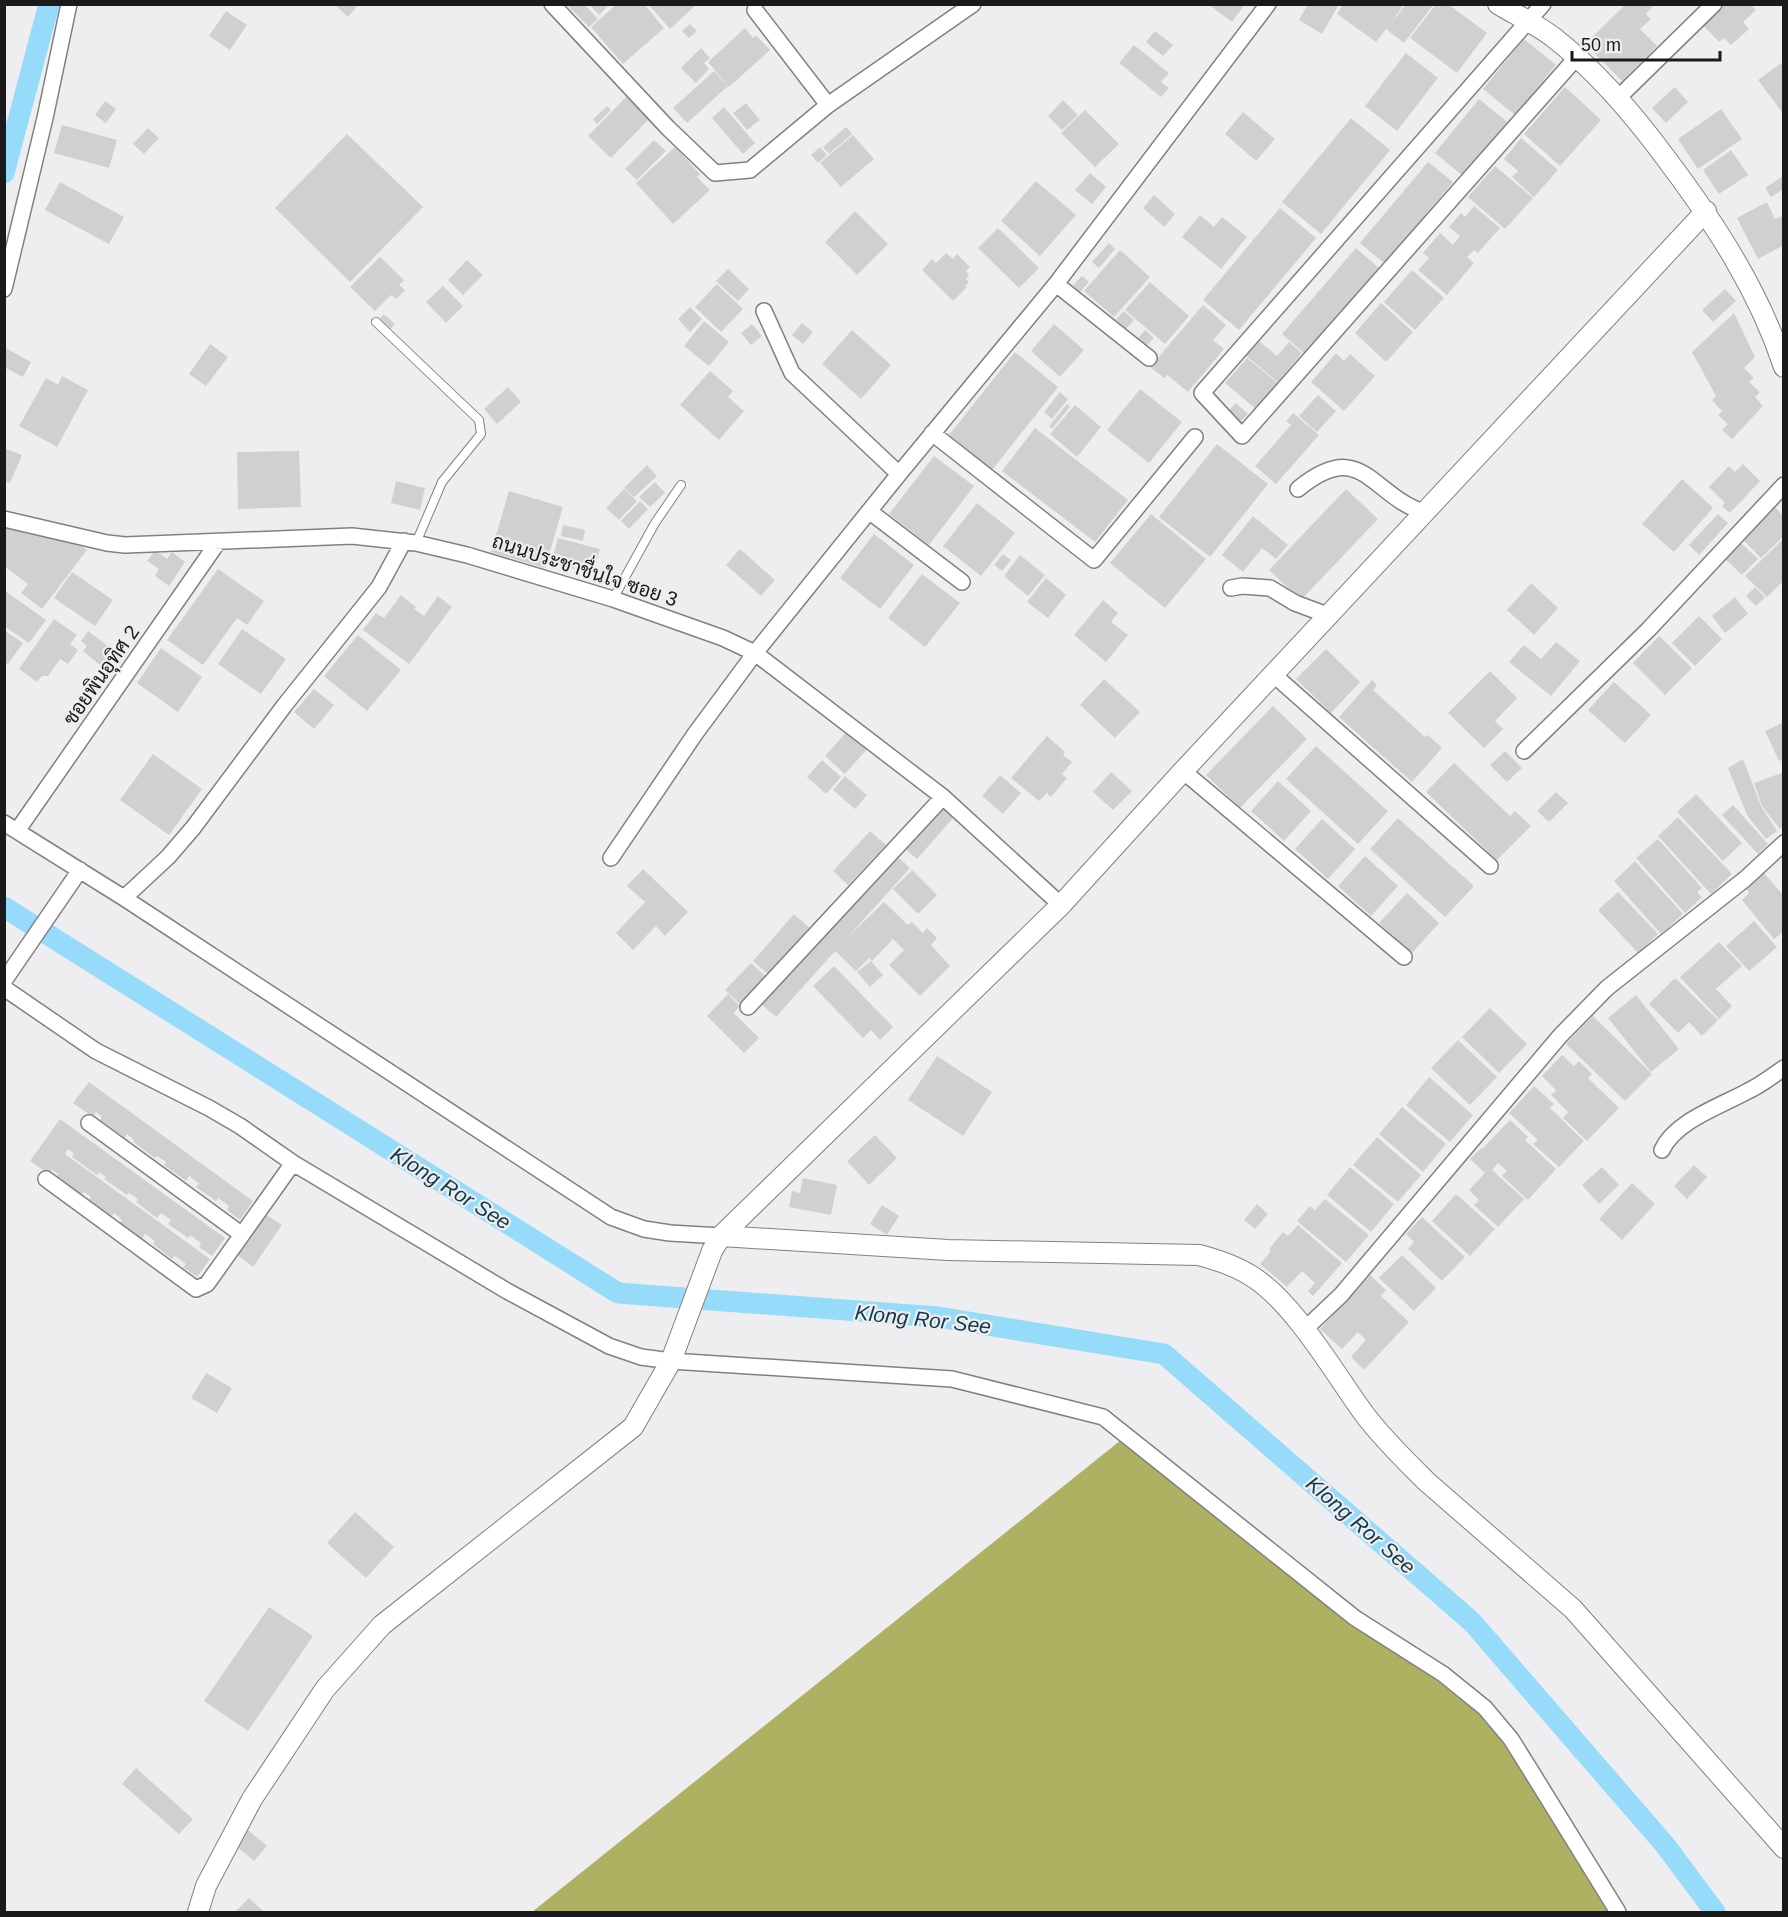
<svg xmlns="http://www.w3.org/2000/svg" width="1788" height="1917" viewBox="0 0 1788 1917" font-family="Helvetica,Sarabun,sans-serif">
  <rect width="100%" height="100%" fill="#eeeef0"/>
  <path fill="#aeb162" d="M1126,1436L1511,1739L1623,1912H532Z"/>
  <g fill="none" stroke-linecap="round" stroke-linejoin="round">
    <path stroke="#96dbfa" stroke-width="21" d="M4,173L49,4
      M4,907L618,1293L938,1317L1164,1354L1472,1622L1665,1845L1715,1912"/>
  </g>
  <path fill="#d2d0cf" d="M334,4H359L348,17Z
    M566,4H584L598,19L589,27Z
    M589,4H610L599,15Z
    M617,4H644L664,28L623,64L591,27Z
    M648,4H697L670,29Z
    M1208,4H1245L1232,22Z
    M1308,4H1339L1322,34L1299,20Z
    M1343,4H1404L1390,25L1406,4H1434L1404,43L1386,29L1376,42L1337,14Z
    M1436,4H1448L1487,33L1457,73L1410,38Z
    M1626,4H1650L1652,7L1646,14L1651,19L1640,29L1657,46L1622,81L1585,44Z
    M1723,4H1754L1752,6L1756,10L1743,22L1749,29L1731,45L1724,38L1719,42L1702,24Z
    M226,11L247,25L230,50L209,36Z
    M690,24L697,31L689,38L682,31Z
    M745,28L753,38L756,35L770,50L729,87L708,62Z
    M1155,31L1173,45L1163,56L1146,42Z
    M1524,39L1556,65L1515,115L1483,89Z
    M1134,45L1169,73L1161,82L1169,88L1161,97L1119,63Z
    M701,48L710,58L704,63L709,69L696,83L681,68Z
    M1406,53L1438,78L1397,131L1365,106Z
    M1781,63L1784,66V115L1758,80Z
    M714,71L728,86L687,123L673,108Z
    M1565,87L1601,120L1560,166L1524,134Z
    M1675,87L1688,102L1666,123L1652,108Z
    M628,95L651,117L611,158L588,136Z
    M1479,99L1507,122L1463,176L1435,153Z
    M1063,100L1078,115L1062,130L1048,116Z
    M105,101L116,109L106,123L95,115Z
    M746,103L760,120L747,130L733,113Z
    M607,106L611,110L597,124L593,119Z
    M724,107L755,143L743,154L712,118Z
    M1721,109L1742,139L1698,169L1678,139Z
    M1085,110L1119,144L1095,167L1061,133Z
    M1243,112L1275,139L1256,161L1225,134Z
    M1351,118L1390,150L1321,234L1282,202Z
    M62,125L117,140L109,168L54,153Z
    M846,127L852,134L829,154L823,147Z
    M148,128L159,138L144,154L133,144Z
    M347,134L423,207L350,282L275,208Z
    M853,135L874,159L841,187L820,163Z
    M1521,138L1558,170L1534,197L1512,177L1518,171L1504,159Z
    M654,140L666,151L637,180L625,169Z
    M675,147L700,174L697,177L710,190L673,224L636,183Z
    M820,147L827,155L818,163L811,155Z
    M1731,150L1748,175L1719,194L1703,170Z
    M1428,162L1453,182L1385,264L1360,243Z
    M1495,166L1533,198L1505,229L1468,197Z
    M1090,173L1106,187L1092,204L1075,190Z
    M1783,176L1784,189L1771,197L1765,188Z
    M1036,181L1076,215L1040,256L1001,221Z
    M60,182L124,217L109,244L45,210Z
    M1154,195L1175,214L1164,227L1143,208Z
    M1767,202L1775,219L1784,215V245L1758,259L1737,218Z
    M1474,206L1500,228L1478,253L1474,250L1467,257L1474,263L1447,295L1418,270L1429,258L1423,253L1440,233L1453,245L1460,236L1449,227L1461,213L1465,217Z
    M1280,208L1316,238L1239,330L1203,300Z
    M855,211L888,244L857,275L825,242Z
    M1200,215L1214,227L1222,217L1247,237L1221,269L1182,237Z
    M998,228L1039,268L1019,288L978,248Z
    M1109,243L1115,249L1099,268L1092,262Z
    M1356,248L1379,268L1306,355L1282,334Z
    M1120,250L1150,277L1114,317L1084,291Z
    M946,253L953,259L957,254L970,267L966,271L969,275L966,279L969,282L965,286L967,287L953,301L922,270L932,259L936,263Z
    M380,257L404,280L399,285L405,290L396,299L391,295L375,311L350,287Z
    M467,260L483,275L463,295L448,280Z
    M728,269L749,289L738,301L716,281Z
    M1412,270L1444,298L1415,330L1384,302Z
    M1082,276L1089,282L1080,292L1073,285Z
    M1150,282L1189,316L1165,344L1125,310Z
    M717,284L743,309L721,332L695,307Z
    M443,286L463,306L446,323L426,302Z
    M1725,289L1736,301L1713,322L1702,310Z
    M1381,303L1413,332L1386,362L1355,333Z
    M1203,305L1226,325L1213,340L1224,349L1188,392L1167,375L1164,378L1150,367Z
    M690,307L702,319L690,332L678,319Z
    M1124,311L1134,320L1126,329L1116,319Z
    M1734,313L1755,357L1744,368L1754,378L1749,382L1760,392L1755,397L1763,406L1732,439L1722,430L1728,424L1718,415L1722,411L1712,400L1716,396L1692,352Z
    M384,314L395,324L390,330L379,319Z
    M704,321L729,342L709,366L684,346Z
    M802,323L813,332L803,344L792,335Z
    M752,324L762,336L751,345L741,333Z
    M1054,324L1084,350L1060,377L1031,351Z
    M852,330L891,365L861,399L822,364Z
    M1145,330L1154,338L1147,345L1138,338Z
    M1257,339L1277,356L1289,342L1302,353L1278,382L1244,354Z
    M210,344L228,357L206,386L189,374Z
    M4,347L31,362L23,377L4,367Z
    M1015,352L1058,387L992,470L949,435Z
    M1336,353L1344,361L1350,354L1375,376L1344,411L1311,382Z
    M1247,358L1278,383L1256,409L1225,383Z
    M710,371L733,391L728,397L744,411L719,440L680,405Z
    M62,376L88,390L57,447L19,426L46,378L58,385Z
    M508,387L521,402L497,424L484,409Z
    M1140,389L1182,422L1149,463L1107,430Z
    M1060,392L1068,399L1052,419L1044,412Z
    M1318,395L1336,411L1317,432L1299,416Z
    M1236,403L1248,414L1238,424L1226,413Z
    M1067,404L1070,407L1052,429L1049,426Z
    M1075,405L1101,427L1077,457L1050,434Z
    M1293,413L1319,435L1276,484L1255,466L1291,425L1286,421Z
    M1035,428L1128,500L1095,542L1002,471Z
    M1217,444L1268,484L1210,557L1159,517Z
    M4,448L22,455L10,483L4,481Z
    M299,451L301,507L238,509L237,452Z
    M934,456L974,486L929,545L889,514Z
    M1743,464L1760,481L1730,513L1722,506L1725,503L1709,487L1729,466L1735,472Z
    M647,465L657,476L634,497L624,488Z
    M1682,479L1713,508L1674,552L1642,524Z
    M396,481L425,488L420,510L391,503Z
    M655,482L665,493L650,507L639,497Z
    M624,489L637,501L619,520L606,508Z
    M1346,489L1378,519L1301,600L1269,570Z
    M509,491L563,507L545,568L491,552Z
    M640,501L648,509L629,529L621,521Z
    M977,503L1015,533L981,576L943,546Z
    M1773,505L1784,517V536L1761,558L1740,537Z
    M1151,514L1206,559L1165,608L1110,563Z
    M1718,514L1728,523L1699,555L1689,545Z
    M1253,516L1288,545L1276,559L1262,548L1243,572L1222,555Z
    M9,523L70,538L87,550L42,609L21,593L28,584L4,566V531Z
    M563,525L585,530L583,541L561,536Z
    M874,534L914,565L880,609L840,578Z
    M558,538L600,549L593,574L551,563Z
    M1784,538V580L1767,597L1745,576Z
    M1739,541L1758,559L1742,575L1723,557Z
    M740,549L775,580L761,596L726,565Z
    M155,550L167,559L172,552L185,562L169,586L155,576L159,569L147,561Z
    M1003,554L1011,560L1002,571L994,565Z
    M1020,555L1045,575L1028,596L1004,576Z
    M218,569L264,601L247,625L237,618L203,665L167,640Z
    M72,572L113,600L95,626L54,598Z
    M922,574L960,603L925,647L888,618Z
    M1046,578L1066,595L1048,618L1027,602Z
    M1531,583L1558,608L1534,635L1507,610Z
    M1755,587L1765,597L1756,606L1746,596Z
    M4,590L46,620L29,643L4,626Z
    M401,595L416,607L414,609L424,616L438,596L452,607L409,664L363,630L376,613L384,618Z
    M1735,597L1748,614L1725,633L1712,616Z
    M1103,600L1118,613L1111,622L1128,635L1106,662L1074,635Z
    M1699,616L1722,639L1695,666L1672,643Z
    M54,619L77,635L70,644L78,650L68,664L60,659L48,676H42L37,682L19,669Z
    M242,629L286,659L261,694L218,664Z
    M4,630L23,643L8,664L4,662Z
    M88,631L113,650L101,666L83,651L87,646L81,641Z
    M358,635L401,670L367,711L324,676Z
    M1659,636L1692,668L1665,695L1633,663Z
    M1556,642L1580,661L1551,696L1509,662L1524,645L1541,659Z
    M161,648L202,677L178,712L137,683Z
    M1326,649L1360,682L1331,713L1296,679Z
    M1490,671L1517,698L1495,721L1503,729L1484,748L1448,713Z
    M1104,679L1140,712L1115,738L1080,705Z
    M1372,680L1377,685L1373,690L1425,737L1428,735L1442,748L1412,782L1339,717Z
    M1614,682L1651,715L1625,743L1588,710Z
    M314,689L334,705L314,729L294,712Z
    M1273,706L1307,739L1240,808L1206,775Z
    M1784,722V759L1779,761L1765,731Z
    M849,729L869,747L845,774L825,756Z
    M1047,736L1065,752L1063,755L1072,762L1062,774L1067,778L1051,797L1047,793L1039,801L1011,778Z
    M1316,746L1388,811L1358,844L1286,779Z
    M1505,751L1522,768L1507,782L1490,765Z
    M153,754L202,789L169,835L120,800Z
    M1743,759L1761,806L1777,831L1766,839L1747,815L1728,768Z
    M822,760L841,777L826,794L807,777Z
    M1454,763L1510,816L1515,811L1531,826L1497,860L1426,792Z
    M1111,772L1132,791L1113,810L1093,792Z
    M1784,772V826L1780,829L1762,806L1754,783Z
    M1000,775L1021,793L1003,814L982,796Z
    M845,776L867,795L855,809L833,790Z
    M1278,781L1311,811L1284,841L1251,811Z
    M1556,792L1568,803L1549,822L1537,811Z
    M1696,794L1742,843L1723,861L1677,812Z
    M1733,805L1768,844L1758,854L1722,815Z
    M941,807L953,818L917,859L904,848Z
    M1678,817L1732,874L1711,894L1658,836Z
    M1398,818L1474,886L1445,917L1370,849Z
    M1322,819L1355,849L1328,879L1295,849Z
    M870,831L886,845L848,885L833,871Z
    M1658,839L1702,888L1697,892L1702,897L1685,913L1636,858Z
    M894,853L910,868L848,937L884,902L908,925L912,922L923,933L927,928L937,938L931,945L950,966L920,996L889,965L904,950L893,939L872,961L869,958L856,971L835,951L776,1017L759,1002Z
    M1365,856L1398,886L1371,916L1338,886Z
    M1635,861L1683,914L1661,934L1614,881Z
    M643,869L688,912L665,936L656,926L633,950L616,933L645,902L627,886Z
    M912,870L937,895L918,914L893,889Z
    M1763,872L1784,896V931L1774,939L1742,900L1749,893L1745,887Z
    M1618,892L1658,934L1638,953L1598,910Z
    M1407,893L1439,923L1412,953L1379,923Z
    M794,914L812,930L771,977L753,961Z
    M1754,921L1777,947L1749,971L1726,946Z
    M1719,942L1742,966L1716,989L1732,1006L1719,1019L1680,977Z
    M871,961L883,975L870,987L857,972Z
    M751,963L769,979L743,1007L725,990Z
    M834,966L893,1027L880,1040L871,1030L863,1038L813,986Z
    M1675,978L1718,1020L1702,1036L1689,1022L1678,1033L1649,1004Z
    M728,994L740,1006L734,1013L759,1038L744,1053L707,1016Z
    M1636,995L1679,1049L1651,1072L1608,1018Z
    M1490,1008L1527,1044L1499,1073L1462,1037Z
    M1593,1016L1652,1074L1625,1101L1566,1044Z
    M1458,1040L1497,1077L1470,1105L1431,1068Z
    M1562,1055L1574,1066L1579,1061L1592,1074L1588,1078L1619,1108L1587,1141L1563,1118L1568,1112L1551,1095L1556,1090L1542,1076Z
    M937,1056L992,1092L963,1136L908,1100Z
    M1429,1077L1473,1115L1450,1142L1406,1105Z
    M89,1082L253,1201L240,1220L227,1210L229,1206L218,1198L216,1201L196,1187L199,1183L189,1176L186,1181L164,1165L166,1162L157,1156L155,1158L133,1142L134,1140L127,1134L125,1138L100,1120L102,1117L96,1112L93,1117L73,1103Z
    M1534,1086L1554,1104L1550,1108L1584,1141L1559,1167L1533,1144L1538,1140L1509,1113Z
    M1402,1107L1446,1144L1423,1172L1379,1134Z
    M60,1119L225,1238L212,1256L199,1247L201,1243L190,1235L188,1238L168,1224L171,1220L161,1213L157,1218L136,1202L138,1199L129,1193L127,1195L104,1179L106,1177L99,1172L97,1175L72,1157L74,1154L68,1149L65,1154L210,1259L197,1277L183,1267L186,1264L175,1256L172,1259L153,1244L155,1241L145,1234L142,1239L120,1223L122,1220L114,1213L112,1216L89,1200L91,1197L84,1192L81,1196L56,1178L58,1174L52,1170L49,1174L30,1161Z
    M1510,1120L1528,1137L1525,1140L1556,1169L1528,1200L1502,1176L1507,1171L1498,1163L1492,1170L1524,1199L1498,1227L1474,1205L1479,1200L1469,1190L1485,1173L1470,1159L1481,1148L1482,1149Z
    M875,1135L897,1158L869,1185L847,1161Z
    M1377,1137L1421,1175L1398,1202L1353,1165Z
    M1694,1165L1707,1177L1687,1199L1674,1186Z
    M1350,1167L1394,1204L1371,1232L1327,1195Z
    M1602,1167L1619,1185L1599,1204L1582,1185Z
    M803,1178L837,1185L831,1215L789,1207L792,1191L800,1193Z
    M1632,1183L1655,1204L1622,1240L1599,1219Z
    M1456,1194L1495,1229L1470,1256L1432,1221Z
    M1325,1199L1369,1235L1346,1262L1297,1221L1310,1206L1315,1210Z
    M1257,1204L1268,1214L1255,1229L1244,1220Z
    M882,1205L899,1216L887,1235L870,1224Z
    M265,1214L282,1225L253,1267L237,1255Z
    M1422,1217L1465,1257L1442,1281L1408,1249L1414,1242L1406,1234Z
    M1298,1225L1342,1263L1313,1296L1308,1291L1315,1283L1302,1271L1287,1287L1260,1264L1271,1251L1269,1249L1283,1232L1288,1236Z
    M1402,1255L1436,1288L1414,1311L1379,1278Z
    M1370,1275L1386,1290L1381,1296L1409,1322L1364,1370L1351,1357L1366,1340L1358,1332L1342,1349L1320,1329Z
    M206,1373L232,1388L217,1413L191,1398Z
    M355,1512L394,1547L366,1578L327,1543Z
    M269,1607L313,1636L248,1731L204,1701Z
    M136,1768L193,1819L179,1834L122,1784Z
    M248,1830L267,1846L254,1861L235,1845Z
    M249,1898L263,1911L261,1912H235Z"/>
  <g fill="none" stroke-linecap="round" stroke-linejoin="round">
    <defs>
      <path id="service" d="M376,322L479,420L481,434L442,482L416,543
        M613,599L655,523L681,485"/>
      <path id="minor" d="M552,4L668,128L715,173L750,170L828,105L973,4
        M1543,4L1202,393L1242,436L1577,57
        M755,10L828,105
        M1617,99L1714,4
        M1056,284L1149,358
        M4,289L45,118L69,4
        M764,311L792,373L899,474
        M932,433L1094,560L1195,437
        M1298,489C1363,436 1370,496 1426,513
        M869,511L962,582
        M4,519L107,543L125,545L352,536L416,543L467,555L613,599L723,638L755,653L943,797L1061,905
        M1231,588L1242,586L1270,588L1295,603L1330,616
        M1274,675L1490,866
        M1524,751L1648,630L1784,485
        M1183,771L1404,957
        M4,823L124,898L611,1217L644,1229L670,1233L721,1236
        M17,831L218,542
        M611,858L695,734L755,653L899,474L1056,284L1268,4
        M124,898L168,857L193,828L284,706L379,587L404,541
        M4,981L80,870
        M4,988L96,1051L209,1108L240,1126L293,1163L507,1291L609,1346L641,1357L671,1361L952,1379L1103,1417L1355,1618L1443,1674L1485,1708L1511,1739L1531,1771L1618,1912
        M748,1007L943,797
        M89,1123L241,1234
        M1662,1150C1675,1121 1721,1106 1748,1091C1761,1085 1772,1076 1784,1068
        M46,1179L196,1289L207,1284L293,1163
        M1304,1330L1341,1295L1560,1036L1607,988L1745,879L1784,843"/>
      <path id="tertiary" d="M1498,4C1516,15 1536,24 1553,37C1597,71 1635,116 1668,161C1716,225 1759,291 1784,367
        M721,1236L948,1250L1199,1255C1218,1260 1236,1266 1253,1277C1295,1304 1335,1374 1365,1415C1383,1439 1406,1461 1427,1482L1573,1609L1784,1848
        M198,1912L206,1886L252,1799L325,1689L382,1625L633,1427L671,1361L712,1251L721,1236L1061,905L1183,771L1706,211"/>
    </defs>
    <use href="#service" stroke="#818183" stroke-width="10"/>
    <use href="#minor" stroke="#818183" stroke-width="18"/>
    <use href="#tertiary" stroke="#818183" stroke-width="22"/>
    <use href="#service" stroke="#fff" stroke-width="8"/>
    <use href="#minor" stroke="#fff" stroke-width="15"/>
    <use href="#tertiary" stroke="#fff" stroke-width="20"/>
  </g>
  <g text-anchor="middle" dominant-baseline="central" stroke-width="4.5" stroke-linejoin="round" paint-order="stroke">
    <g font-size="20" fill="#1a1a1b" stroke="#eeeef0">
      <text transform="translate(585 570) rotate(18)">ถนนประชาชื่นใจ ซอย 3</text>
      <text transform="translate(101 675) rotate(-55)">ซอยพินอุทิศ 2</text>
    </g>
    <g font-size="21" font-style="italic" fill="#103949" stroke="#eeeef0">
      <text transform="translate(451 1188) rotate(32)">Klong Ror See</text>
      <text transform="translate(923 1319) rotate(6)">Klong Ror See</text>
      <text transform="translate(1361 1525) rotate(41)">Klong Ror See</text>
    </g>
  </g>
  <rect width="1788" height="1917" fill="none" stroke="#1a1a1b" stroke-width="12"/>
  <path d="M1572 51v9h148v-9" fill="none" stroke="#1a1a1b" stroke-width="3"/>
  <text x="1581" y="51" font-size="18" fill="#1a1a1b" stroke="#eeeef0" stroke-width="4.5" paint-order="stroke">50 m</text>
</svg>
